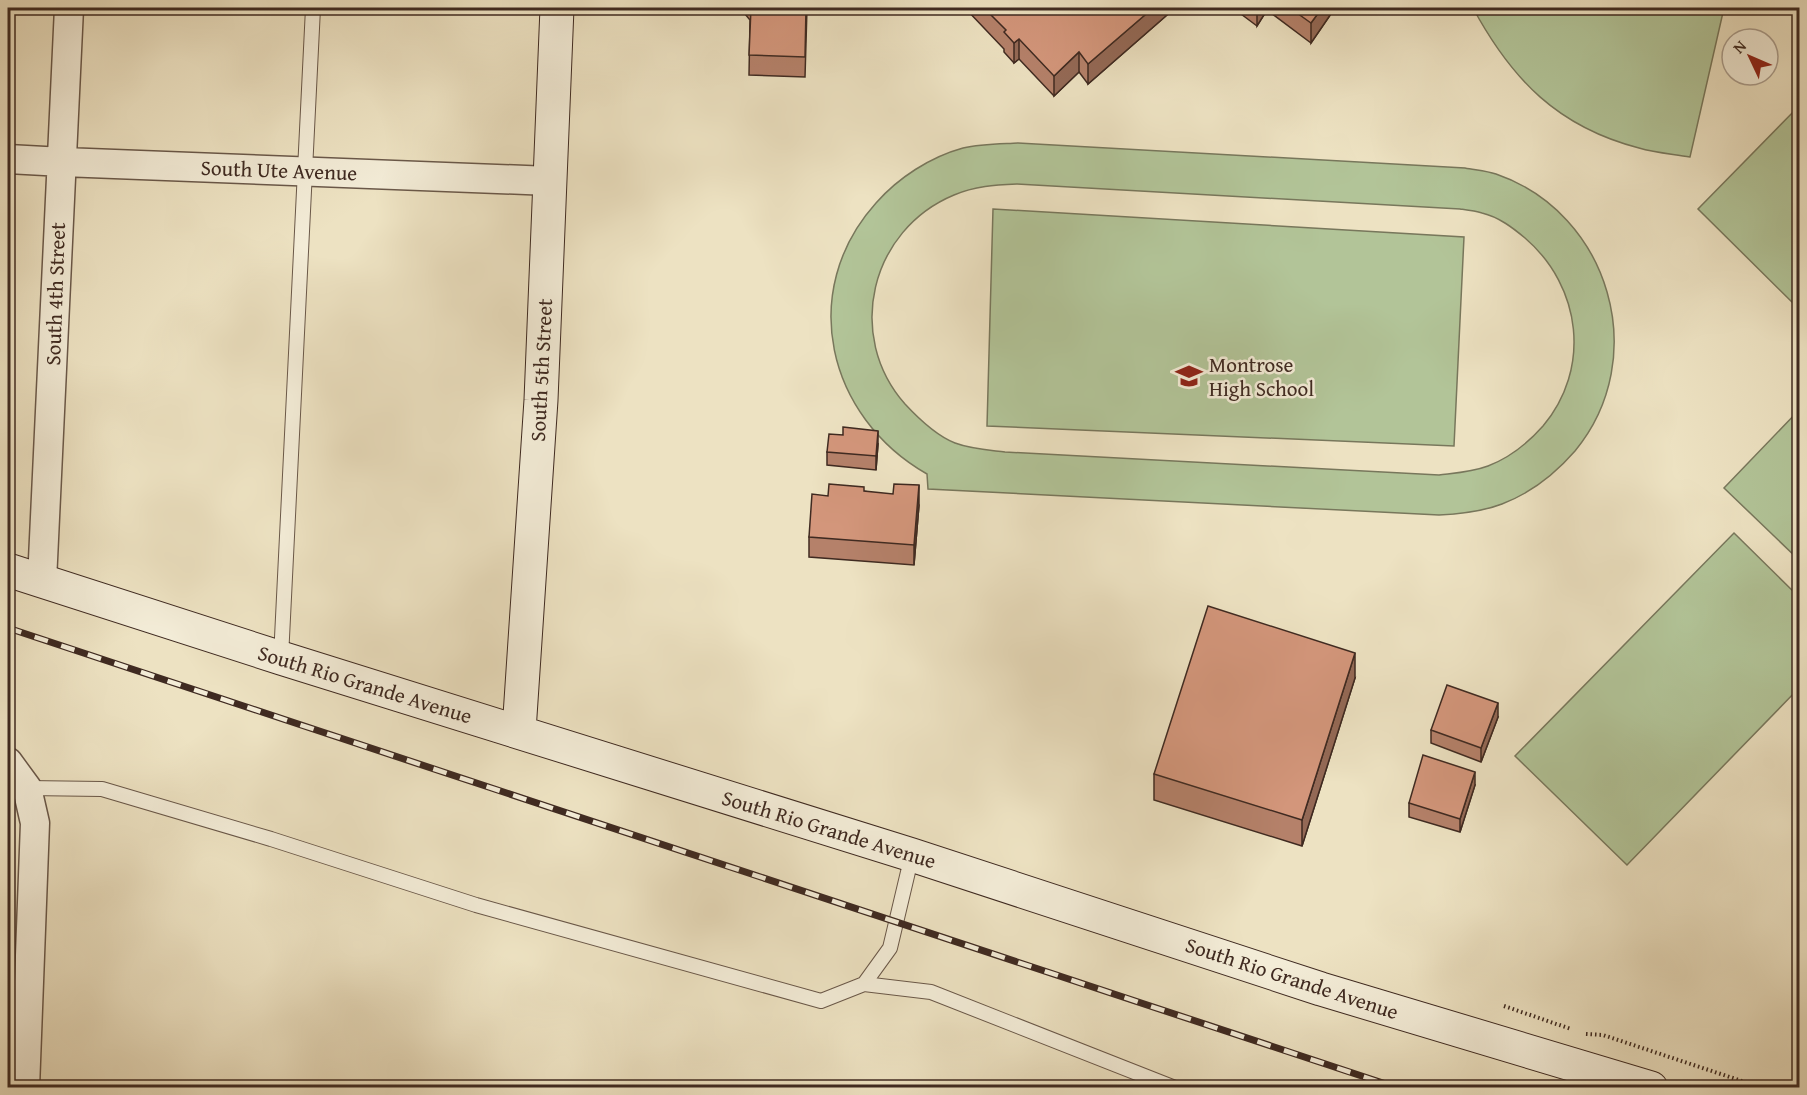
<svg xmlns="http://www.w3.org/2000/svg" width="1807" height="1095" viewBox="0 0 1807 1095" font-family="'Gentium Book Plus',serif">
  <rect width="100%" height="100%" fill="#ede2c2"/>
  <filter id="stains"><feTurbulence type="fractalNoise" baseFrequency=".00333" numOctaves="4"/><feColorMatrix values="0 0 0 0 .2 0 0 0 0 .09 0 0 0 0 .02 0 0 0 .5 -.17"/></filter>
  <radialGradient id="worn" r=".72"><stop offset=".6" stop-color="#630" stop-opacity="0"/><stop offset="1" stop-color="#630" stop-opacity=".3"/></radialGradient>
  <path fill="#b2c498" stroke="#78775c" stroke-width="1.5" fill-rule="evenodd" d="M1473,8H1724L1690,157C1673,154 1656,153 1639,148C1558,127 1512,80 1473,8Z
    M1799,106V309L1698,209Z
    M1018,143L1465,168C1475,170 1486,171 1496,174C1610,213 1652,358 1575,451C1555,474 1531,493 1502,504C1481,512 1461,514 1439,515L928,489L927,474C827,417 797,291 876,203C898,178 930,157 963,148C981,144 1000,144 1018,143ZM1017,184L1460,209C1467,210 1475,211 1482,213C1499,217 1513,228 1525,238C1582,287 1591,369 1543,426C1528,443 1509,458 1488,466C1472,472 1455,473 1439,475L1005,452C989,450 971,449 955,443C937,436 918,418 905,404C845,336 870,230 954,195C975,186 995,185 1017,184Z
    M993,209L1464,237L1454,446L987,426Z
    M1799,410V560L1724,488Z
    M1734,533L1799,597V688L1627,865L1515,756Z"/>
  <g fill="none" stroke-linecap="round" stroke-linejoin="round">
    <defs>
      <path id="lane" d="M281,658L313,8
        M27,788L102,789L271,839L476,905L821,1001L864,984L890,948L912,855
        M864,984L931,992L1175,1088"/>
      <path id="street" d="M8,159L63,162L550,181
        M42,581L69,8
        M8,762L27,788L35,823L25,1088"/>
      <path id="secondary" d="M8,570L281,658L912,855L1321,989L1651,1088
        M519,731L541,400L557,8"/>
    </defs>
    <use href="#lane" stroke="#6a5849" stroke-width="16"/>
    <use href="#street" stroke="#6a5849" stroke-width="31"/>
    <use href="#secondary" stroke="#3f2a21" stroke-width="35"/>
    <path stroke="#3f2a21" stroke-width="4" stroke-dasharray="1.5 3" stroke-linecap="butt" d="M1504,1006L1571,1029
      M1586,1034L1603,1035L1763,1088"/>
    <use href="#lane" stroke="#f3ecd7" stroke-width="14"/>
    <use href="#street" stroke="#f3ecd7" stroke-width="28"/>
    <use href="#secondary" stroke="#f3ecd7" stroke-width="33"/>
    <defs>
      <path id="rail" d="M8,628L1398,1088"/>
    </defs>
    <use href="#rail" stroke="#3f2a21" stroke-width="7"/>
    <use href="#rail" stroke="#f3ecd7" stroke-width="4.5" stroke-dasharray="14" stroke-linecap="butt"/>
  </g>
  <path fill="#b5816a" stroke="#3f2a21" stroke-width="1.5" d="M740,8H807L805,77L749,75L750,20Z
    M965,8H1175L1088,84L1079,72L1054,96L1019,59L1014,63L1004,52V49Z
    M1233,8H1335L1311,43L1267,10L1257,26Z
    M878,444L876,470L827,465V452Z
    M864,491L919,505L914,565L809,557V537L828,496Z
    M1355,678L1302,846L1154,800V774Z
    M1498,717L1481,762L1431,743V730Z
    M1475,785L1460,832L1409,817V803Z"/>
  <path fill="#946956" stroke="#3f2a21" stroke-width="1.5" d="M1153,8H1175L1088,84V64Z
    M1257,8H1267V10L1257,26Z
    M1322,8H1335L1311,43V23Z
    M1019,39V59L1014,63V43Z
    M1079,52V72L1054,96V76Z
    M878,431V444L876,470V456Z
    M919,485V505L914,565V545Z
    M1355,653V678L1302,846V820Z
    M1498,703V717L1481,762V748Z
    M1475,772V785L1460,832V819Z"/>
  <path fill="#d3967b" stroke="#3f2a21" stroke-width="1.5" d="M751,8H806L805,57L749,55Z
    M984,8H1153L1088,64L1079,52L1054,76L1019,39L1014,43L1004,32L1006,30Z
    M1290,8H1322L1311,23Z
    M843,427L878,431L876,456L827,452L829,434L843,435Z
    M829,484L864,487V491L893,494L894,484L919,485L914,545L809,537L812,494L828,496Z
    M1208,606L1355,653L1302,820L1154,774Z
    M1447,685L1498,703L1481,748L1431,730Z
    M1423,755L1475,772L1460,819L1409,803Z"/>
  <defs>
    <symbol id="school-bare" viewBox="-9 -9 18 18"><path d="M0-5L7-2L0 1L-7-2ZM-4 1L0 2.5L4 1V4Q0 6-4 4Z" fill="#8f2418" stroke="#f3ecd7" stroke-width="2.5" paint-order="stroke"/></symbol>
  </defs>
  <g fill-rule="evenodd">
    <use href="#school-bare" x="1170" y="357" width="38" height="38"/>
  </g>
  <g text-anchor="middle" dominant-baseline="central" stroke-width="5" stroke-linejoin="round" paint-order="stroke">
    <g font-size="21" fill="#3f2a21" stroke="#f3ecd7">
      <text transform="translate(279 170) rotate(2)">South Ute Avenue</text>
      <text transform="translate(55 294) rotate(-88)">South 4th Street</text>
      <text transform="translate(541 370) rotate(-87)">South 5th Street</text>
      <text transform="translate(365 684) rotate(17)">South Rio Grande Avenue</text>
      <text transform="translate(829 829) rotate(17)">South Rio Grande Avenue</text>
      <text transform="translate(1292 978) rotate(18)">South Rio Grande Avenue</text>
    </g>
    <g font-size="21" fill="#3f2a21" stroke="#f3ecd7" text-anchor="start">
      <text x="1209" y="364">Montrose<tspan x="1209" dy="24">High School</tspan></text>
    </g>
  </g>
  <rect width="1807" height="1095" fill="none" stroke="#ede2c2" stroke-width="30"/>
  <rect x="9" y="9" width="1789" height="1077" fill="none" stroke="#3f2a21" stroke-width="3"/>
  <rect x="15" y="15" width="1777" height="1065" fill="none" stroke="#3f2a21" stroke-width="1.5"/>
  <g transform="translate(1750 57) rotate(314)"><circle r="28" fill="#f3ecd7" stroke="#ab9e8e" stroke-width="1.5"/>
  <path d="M0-4.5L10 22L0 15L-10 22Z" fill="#8f2418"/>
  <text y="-9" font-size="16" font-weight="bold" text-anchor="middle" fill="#3f2a21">N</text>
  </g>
  <rect width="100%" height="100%" filter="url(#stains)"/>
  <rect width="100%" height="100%" fill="url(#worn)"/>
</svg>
